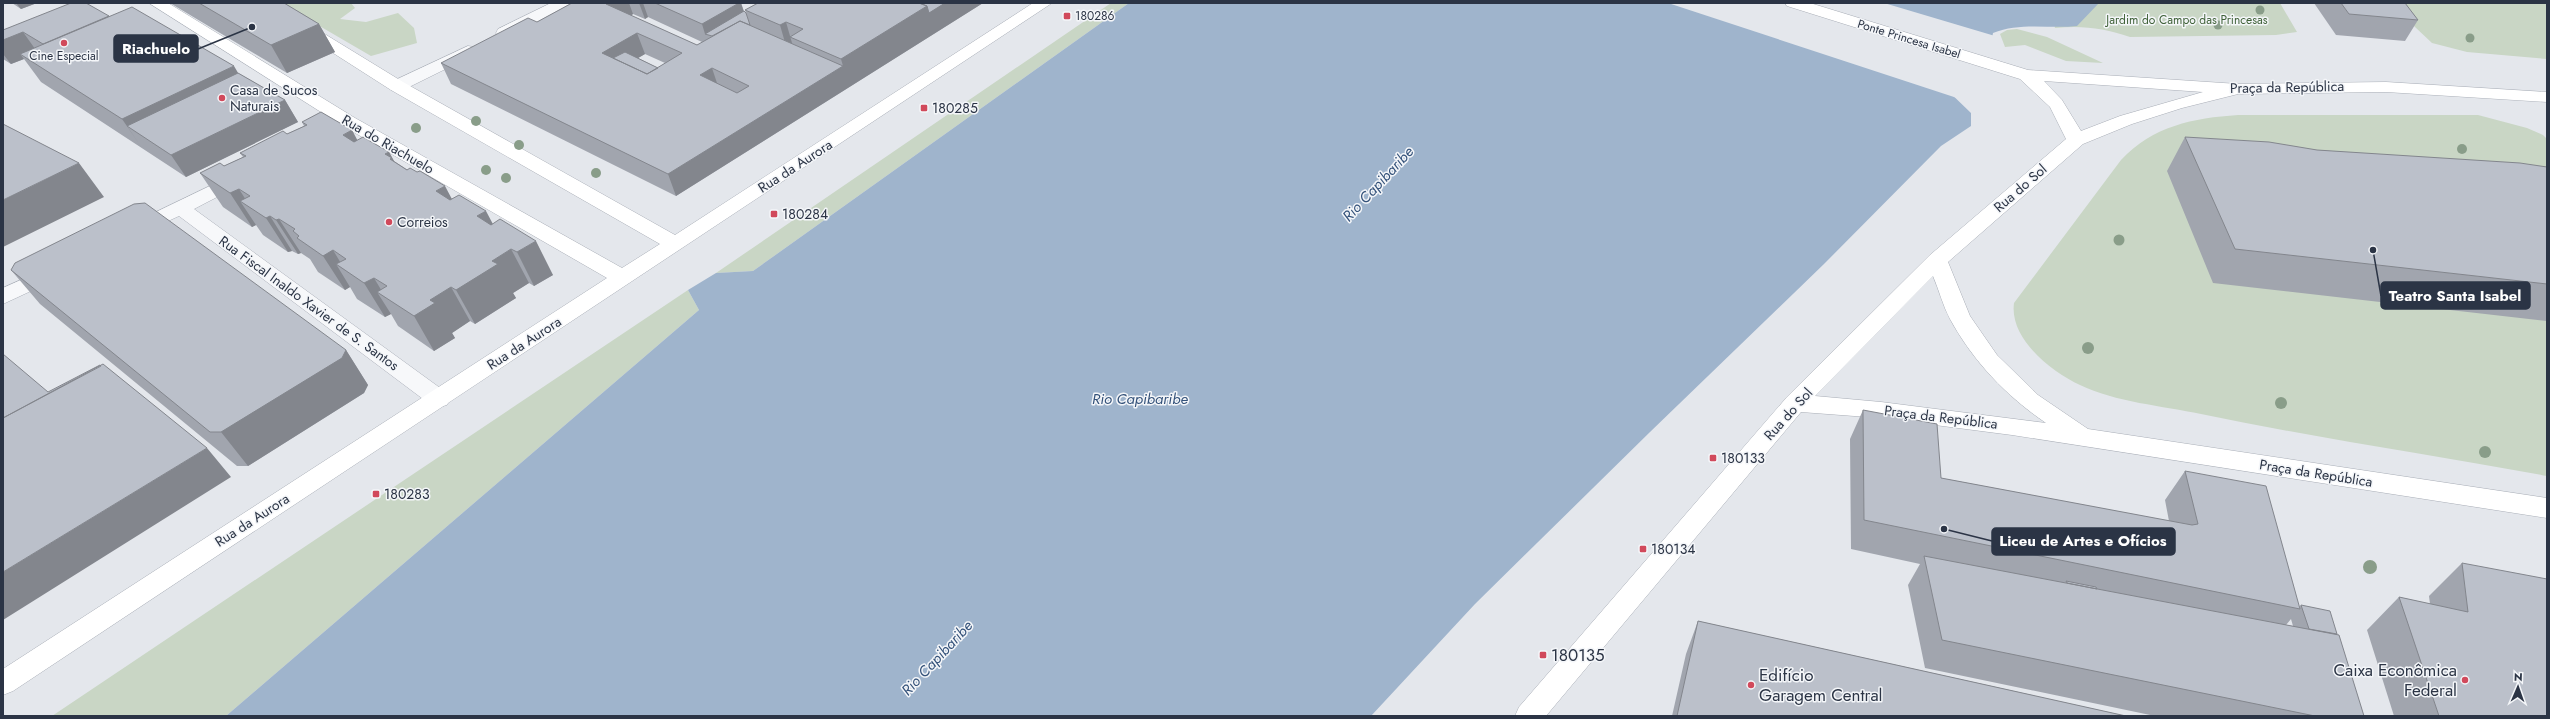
<svg xmlns="http://www.w3.org/2000/svg" width="2550" height="719" viewBox="0 0 2550 719" font-family="Jost,sans-serif">
  <rect width="100%" height="100%" fill="#e4e7ec"/>
  <path fill="#c9d6c5" d="M280,3H351L355,8L340,19L366,22L398,13L414,28L417,43L371,56Z
    M1111,3H1129L753,271L716,273Z
    M2050,3H2280L2297,32L2276,35L2130,37C2105,28 2081,25 2055,28Z
    M2393,3H2547V59L2467,52L2432,43L2397,10Z
    M2017,29L2047,37L2103,63L2066,61L2025,45L2005,47L2000,34L2007,30Z
    M2238,115H2478L2527,128L2543,135L2547,139V476C2432,455 2316,438 2201,414C2163,406 2115,402 2080,385C2052,372 2009,339 2014,303L2121,160C2153,126 2193,118 2238,115Z
    M688,290L699,310L226,716H52Z"/>
  <path fill="#9fb4cc" d="M1129,3H2099L2077,26C2049,29 2020,22 1993,33L1992,38L1974,48L1950,67L1943,86L1971,113V126L1941,146L1824,264L1650,432L1475,604L1371,716H226L699,310L688,290L716,273L753,271Z"/>
  <path fill="#e4e7ec" d="M1668,3H1884L1995,36L1993,39L1975,49L1952,68L1945,85L1957,98Z"/>
  <g fill="none" stroke-linecap="round" stroke-linejoin="round">
    <defs>
      <path id="street" d="M551,3H572L570,6L510,37H498L496,33L498,29Z
        M468,46L474,47L477,51L474,55L403,90H391L388,86L391,82Z
        M239,172L246,174L249,178L246,182L194,209L447,393L450,399L447,405L439,407L431,405L179,216L136,236L129,235L126,230L129,225Z
        M52,266L59,268L62,273L59,278L3,304V288Z"/>
      <path id="secondary" d="M149,3H168L355,118L622,268L660,244L391,90L255,3H274L403,82L675,235L1033,3H1052L13,691L3,695V669L607,278L343,126Z
        M1785,3H1810L2028,70L2238,84L2386,82L2547,92V102L2386,92L2238,94L2182,108L2132,124L2083,144L1948,262L1970,316L1997,355L2038,395L2088,429L2547,498V518L2012,435L1881,418L1801,412L1546,716H1515L1519,707L1787,397L1930,255L2066,139L2050,107L2020,79L1787,6ZM2044,81L2203,92L2120,116L2081,131L2062,100ZM1933,276C1939,290 1943,306 1950,319C1973,361 2006,396 2046,423L1881,402L1815,396Z"/>
    </defs>
    <use href="#street" stroke="#a9aeb7" stroke-width="1"/>
    <use href="#secondary" stroke="#a9aeb7" stroke-width="1"/>
    <use href="#street" fill="#f7f8fa" fill-rule="evenodd"/>
    <use href="#secondary" fill="#fff" fill-rule="evenodd"/>
  </g>
  <g fill="#899d89">
    <circle cx="2260" cy="10" r="4.5"/>
    <circle cx="2218" cy="25" r="4.5"/>
    <circle cx="2470" cy="38" r="4.5"/>
    <circle cx="476" cy="121" r="5"/>
    <circle cx="416" cy="128" r="5"/>
    <circle cx="519" cy="145" r="5"/>
    <circle cx="2462" cy="149" r="5"/>
    <circle cx="486" cy="170" r="5"/>
    <circle cx="596" cy="173" r="5"/>
    <circle cx="506" cy="178" r="5"/>
    <circle cx="2119" cy="240" r="5.5"/>
    <circle cx="2088" cy="348" r="6"/>
    <circle cx="2281" cy="403" r="6"/>
    <circle cx="2485" cy="452" r="6"/>
    <circle cx="2370" cy="567" r="7"/>
  </g>
  <path fill="#a1a5ae" fill-rule="evenodd" d="M12,3H37L21,9Z
    M170,3H284L319,24L335,52L287,73Z
    M572,3H741L744,11L746,13L745,10L758,3H983L676,196L451,84L441,63L537,22ZM633,14L645,19L648,17L702,42L697,45L631,16ZM645,54L665,63L658,68L638,58Z
    M2314,3H2405L2418,20L2405,41L2336,35Z
    M109,16L238,73L285,100L298,122L186,177L41,82L24,59L11,64L3,59V30Z
    M302,122L357,140L389,152L394,161L452,199L493,224L553,275L534,286L529,283L513,293L516,298L475,324L470,321L452,333L455,338L434,351L398,326L391,314L385,317L357,299L350,287L345,290L318,272L310,259L301,253L298,254L292,251L288,252L263,235L256,225L252,227L223,207L200,173L224,166L243,157L240,153L287,134L304,126Z
    M2185,137L2317,150L2547,167V321L2213,283L2167,171Z
    M11,270L346,350L368,385L364,393L248,466H237L40,304Z
    M1863,410L1941,478L2169,521L2165,500L2185,471L2299,607L2301,605L2337,634L2364,716H2155L1925,668L1908,585L1920,564L1851,549L1850,439ZM2291,619L2293,626L2286,625Z
    M2462,563L2547,716H2394L2367,630L2399,597L2430,604L2429,596Z
    M1698,621L2126,716H1672L1686,654Z"/>
  <path fill="#83868d" d="M16,3H37L21,9Z
    M608,3H629L633,14L614,25L606,4Z
    M639,3H643L648,17L645,19Z
    M739,3H741L747,23L705,34L702,24Z
    M945,3H983L676,196L668,174L843,66L841,59L927,6Z
    M786,22L794,50L788,53L780,25Z
    M319,24L335,52L287,73L271,45Z
    M23,32L38,53L20,54L24,59L11,64L3,54V40Z
    M637,33L645,54L619,69L602,53Z
    M234,66L251,95L127,126L142,148L122,119Z
    M712,68L719,89L700,75Z
    M285,100L298,122L186,177L171,155Z
    M352,130L370,164L343,135Z
    M389,152L411,192L385,154Z
    M79,163L104,197L3,247V200Z
    M445,186L463,220L436,191Z
    M239,189L251,208L240,201L256,225L252,227L230,193Z
    M486,211L504,245L477,216Z
    M270,216L292,251L288,252L266,218Z
    M279,219L301,253L298,254L276,220Z
    M536,241L553,275L534,286L517,252Z
    M511,249L529,283L513,293L516,298L475,324L456,290L492,261Z
    M333,250L345,270L336,264L350,287L345,290L323,256Z
    M374,278L386,298L377,292L391,314L385,317L364,283Z
    M451,287L470,321L452,333L455,338L434,351L414,316L430,300Z
    M346,350L368,385L364,393L248,466L221,432Z
    M207,448L231,477L3,620V572Z"/>
  <path fill="#bbc0ca" stroke="#83868d" fill-rule="evenodd" d="M71,3H86L109,16L43,44L23,32L3,40V30Z
    M199,3H284L319,24L271,45Z
    M572,3H608L606,4L697,45L740,21L843,66L668,174L441,63L528,18L537,22ZM637,33L682,53L647,74L602,53ZM712,68L749,86L737,93L700,75Z
    M655,3H739L702,24Z
    M758,3H919L927,6L841,59L790,37L803,29L786,22L780,25L745,10Z
    M919,3H945L929,13L927,6Z
    M2341,3H2405L2418,20L2349,14Z
    M132,7L234,66L122,119L20,54Z
    M744,11L746,13L750,25L740,21L712,36L705,34Z
    M625,52L658,68L647,74L613,58Z
    M238,73L285,100L171,155L127,126Z
    M321,112L352,130L343,135L354,142L363,137L389,152L385,154L392,158L390,159L407,170L410,168L417,172L420,171L445,186L436,191L450,200L459,195L486,211L477,216L491,225L500,219L536,241L517,252L511,249L492,261L498,264L456,290L451,287L430,300L435,303L414,316L377,292L387,286L374,278L364,283L336,264L346,259L333,250L323,256L297,238L299,236L293,231L295,229L279,219L276,220L270,216L266,218L240,201L250,196L239,189L230,193L200,173L220,163L224,166L246,156L240,153L283,131L287,134L307,125L302,122Z
    M3,124L79,163L3,200Z
    M2185,137L2269,142L2317,150L2520,163L2547,167V284L2235,249Z
    M145,203L346,350L342,358L221,432H210L11,270L15,263L134,204Z
    M3,354L48,392L100,365L101,366L3,418Z
    M103,364L207,448L3,572V418Z
    M1863,410L1937,424L1941,478L2192,525L2198,524L2185,471L2266,486L2300,609L1864,520Z
    M1924,556L2339,635L2364,716H2315L1942,640Z
    M2462,563L2547,579V716H2439L2399,597L2468,612Z
    M2066,581L2096,587L2097,589L2067,583Z
    M2301,605L2330,611L2337,634L2309,629Z
    M1698,621L2126,716H1677Z"/>
  <g fill="#d1495b" stroke="#f4f6f9" stroke-width="1.5">
    <rect x="1063" y="12" width="8" height="8" rx="2"/>
    <circle cx="64" cy="43" r="4"/>
    <circle cx="222" cy="98" r="4"/>
    <rect x="920" y="104" width="8" height="8" rx="2"/>
    <rect x="770" y="210" width="8" height="8" rx="2"/>
    <circle cx="389" cy="222" r="4"/>
    <rect x="1709" y="454" width="8" height="8" rx="2"/>
    <rect x="372" y="490" width="8" height="8" rx="2"/>
    <rect x="1639" y="545" width="8" height="8" rx="2"/>
    <rect x="1539" y="651" width="8" height="8" rx="2"/>
    <circle cx="2465" cy="680" r="4"/>
    <circle cx="1751" cy="685" r="4"/>
  </g>
  <g text-anchor="middle" dominant-baseline="central" stroke-width="3" stroke-linejoin="round" paint-order="stroke">
    <g font-size="12" fill="#2b3445" stroke="#f4f6f9" text-anchor="start">
      <text x="1075" y="16">180286</text>
      <text x="64" y="56" text-anchor="middle">Cine Especial</text>
    </g>
    <g font-size="12" fill="#3f6138" stroke="#f4f6f9">
      <text x="2187" y="20">Jardim do Campo das Princesas</text>
    </g>
    <g font-size="12" fill="#2b3445" stroke="#f4f6f9">
      <text transform="translate(1909 39) rotate(17)">Ponte Princesa Isabel</text>
    </g>
    <g font-size="14" fill="#2b3445" stroke="#f4f6f9">
      <text transform="translate(2287 87) rotate(-1)">Praça da República</text>
      <text transform="translate(388 144) rotate(30)">Rua do Riachuelo</text>
      <text transform="translate(795 166) rotate(-33)">Rua da Aurora</text>
      <text transform="translate(2020 188) rotate(-41)">Rua do Sol</text>
      <text transform="translate(309 303) rotate(36)">Rua Fiscal Inaldo Xavier de S. Santos</text>
      <text transform="translate(524 343) rotate(-33)">Rua da Aurora</text>
      <text transform="translate(1788 414) rotate(-48)">Rua do Sol</text>
      <text transform="translate(1941 417) rotate(7)">Praça da República</text>
      <text transform="translate(2316 473) rotate(9)">Praça da República</text>
      <text transform="translate(252 520) rotate(-33)">Rua da Aurora</text>
    </g>
    <g font-size="14" fill="#2b3445" stroke="#f4f6f9" text-anchor="start">
      <text x="230" y="90">Casa de Sucos<tspan x="230" dy="16">Naturais</tspan></text>
      <text x="932" y="108">180285</text>
      <text x="782" y="214">180284</text>
      <text x="397" y="222">Correios</text>
      <text x="1721" y="458">180133</text>
      <text x="384" y="494">180283</text>
      <text x="1651" y="549">180134</text>
    </g>
    <g font-size="15" font-style="italic" fill="#34527a" stroke="#f4f6f9">
      <text transform="translate(1378 184) rotate(-47)">Rio Capibaribe</text>
      <text x="1140" y="399">Rio Capibaribe</text>
      <text transform="translate(937 658) rotate(-47)">Rio Capibaribe</text>
    </g>
    <g font-size="17" fill="#2b3445" stroke="#f4f6f9" text-anchor="start">
      <text x="1551" y="655">180135</text>
      <text x="2457" y="670" text-anchor="end">Caixa Econômica<tspan x="2457" dy="20">Federal</tspan></text>
      <text x="1759" y="675">Edifício<tspan x="1759" dy="20">Garagem Central</tspan></text>
    </g>
  </g>
  <path fill="none" stroke="#2b3445" stroke-width="1.5" d="M252 27L198 49M2373 250L2381 296M1944 529L1992 541"/>
  <g fill="#2b3445" stroke="#f4f6f9" stroke-width="1.5">
    <circle cx="252" cy="27" r="4"/>
    <circle cx="2373" cy="250" r="4"/>
    <circle cx="1944" cy="529" r="4"/>
  </g>
  <g fill="#2b3445" stroke="#2b3445" stroke-width="1.5">
    <rect x="114" y="35" width="84" height="27" rx="4"/>
    <rect x="2381" y="282" width="149" height="27" rx="4"/>
    <rect x="1992" y="528" width="183" height="27" rx="4"/>
  </g>
  <g font-size="15" text-anchor="middle" font-weight="bold" fill="#fff">
    <text x="156" y="54">Riachuelo</text>
    <text x="2455" y="301">Teatro Santa Isabel</text>
    <text x="2083" y="546">Liceu de Artes e Ofícios</text>
  </g>
  <rect width="2550" height="719" fill="none" stroke="#2b3445" stroke-width="8"/>
  <g transform="translate(2518 687) rotate(2)" stroke="#f4f6f9" stroke-width="3" paint-order="stroke">
  <path d="M0-3L7 15L0 10L-7 15Z" fill="#2b3445"/>
  <text y="-6" font-size="11" font-weight="bold" text-anchor="middle" fill="#2b3445">N</text>
  </g>
</svg>
